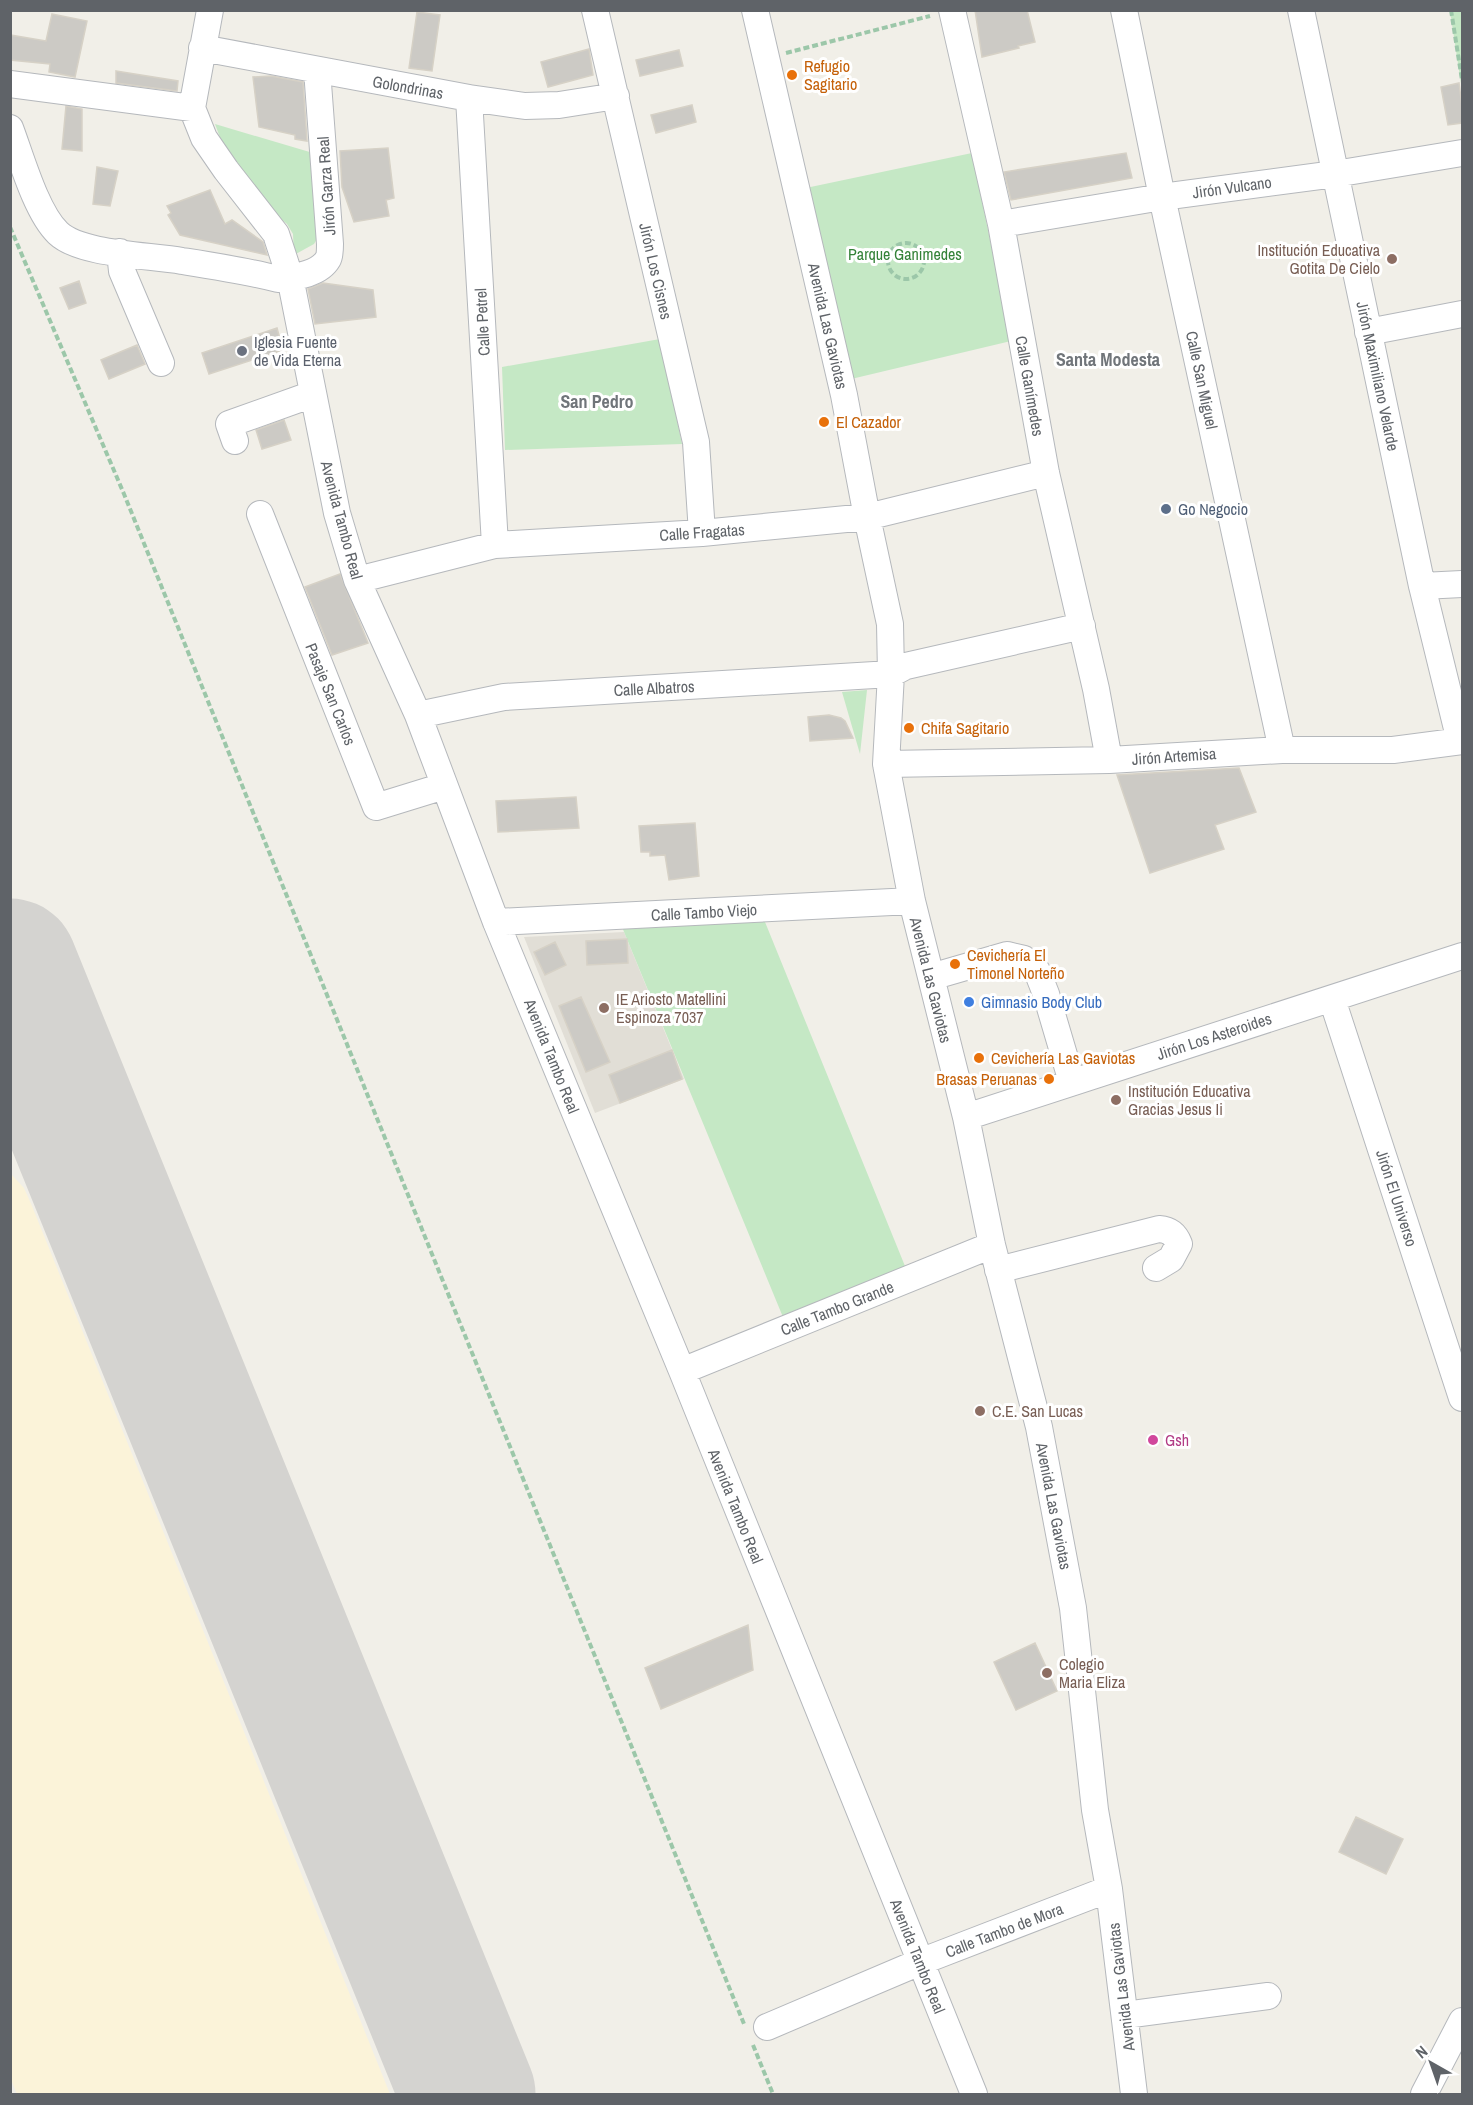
<svg xmlns="http://www.w3.org/2000/svg" width="1473" height="2105" viewBox="0 0 1473 2105" font-family="'Archivo Narrow',sans-serif">
  <rect width="100%" height="100%" fill="#f1efe8"/>
  <path fill="#e1ded6" d="M624,932L684,1079L595,1113L524,937Z"/>
  <path fill="#c5e8c5" d="M1450,11H1462V90Z
    M215,124L313,153L320,234L314,244L294,255L293,234L287,224L265,205L228,159Z
    M972,153L1011,341L847,380L801,189Z
    M660,339L682,444L505,450L502,367Z
    M867,690L860,754L842,692Z
    M765,922L907,1271L785,1322L622,927Z"/>
  <path fill="#fbf3d9" d="M11,1174L24,1188L32,1206L390,2094H17L10,2077Z"/>
  <g fill="none" stroke-linecap="round" stroke-linejoin="round">
    <path stroke="#d4d3d0" stroke-width="54" d="M10,1066L26,1034L29,1013
      M10,1106L34,1109L63,1130L88,1157"/>
    <path stroke="#d4d3d0" stroke-width="135" d="M10,966L468,2094"/>
  </g>
  <path fill="#cccac5" stroke="#d6d1c6" stroke-width="1.5" d="M975,10H1027L1035,42L1018,46L1019,48L982,57Z
    M417,12L440,15L432,71L409,68Z
    M52,14L87,21L75,77L49,72L50,64L10,60V35L46,41Z
    M589,49L593,75L548,87L541,62Z
    M679,50L683,66L640,76L636,60Z
    M116,71L178,81L177,91L116,83Z
    M271,76L303,82L307,141L295,139V135L259,127L253,77Z
    M1459,83L1462,106V123L1448,125L1441,87Z
    M692,105L696,122L656,133L651,115Z
    M66,106L82,109V151L62,149Z
    M388,148L394,198L386,200L389,216L354,222L342,187L340,151Z
    M1126,153L1132,178L1011,200L1004,172Z
    M97,167L118,171L110,206L93,204Z
    M210,190L225,224L232,220L263,242L267,255L180,235L168,215L171,213L167,206Z
    M79,281L86,303L69,309L60,288Z
    M323,283L373,290L376,317L315,324L308,289Z
    M277,328L283,350L209,374L202,353Z
    M137,345L145,364L109,379L101,360Z
    M284,420L291,440L262,449L256,430Z
    M340,574L368,643L332,655L305,587Z
    M829,715L841,718L845,721L853,738L810,741L808,717Z
    M1239,768L1256,812L1215,825L1224,849L1150,873L1117,775Z
    M576,797L579,828L498,832L496,801Z
    M695,823L699,876L669,880L665,855L650,856V852H641L639,826Z
    M627,939L628,963L587,965L586,941Z
    M555,942L566,965L545,975L534,952Z
    M581,997L610,1062L586,1072L559,1006Z
    M672,1050L682,1079L620,1103L609,1075Z
    M748,1625L753,1670L661,1709L645,1668Z
    M1035,1643L1057,1691L1016,1710L994,1662Z
    M1356,1817L1403,1839L1386,1874L1339,1852Z"/>
  <g fill="none" stroke-linecap="round" stroke-linejoin="round">
    <defs>
      <path id="minor" d="M210,10L192,108L204,138L226,170L276,234L290,277L337,513L357,580L418,715L496,922L682,1371L974,2094
        M595,10L696,442L702,533
        M755,10L844,395L867,517L890,624L891,674L886,764L912,901L966,1117L992,1245L1039,1427L1073,1608L1095,1810L1109,1889L1134,2094
        M952,10L1001,224L1046,473L1096,689L1109,760
        M1124,10L1162,197L1282,750
        M1301,10L1422,586L1460,741
        M202,48L469,98L525,106L559,105L616,96
        M10,84L192,108
        M469,98L495,545
        M10,128C21,157 36,212 58,233C81,255 150,255 182,261C214,266 247,271 278,279C293,277 319,275 328,259C330,256 330,249 330,244L317,70
        M1001,224L1162,197L1335,174L1462,153
        M120,252L122,271L161,363
        M1368,332L1462,314
        M235,441L229,424L313,394
        M260,514L376,807L444,786
        M357,580L495,545L702,533L867,517L1046,473
        M1422,586L1462,584
        M418,715L504,697L891,674L906,666L1082,626
        M886,764L1109,760L1282,750H1393L1462,741
        M496,922L912,901
        M931,977L1007,955L1024,959L1037,971L1046,994L1072,1082
        M1332,999L1462,1398
        M966,1117L1462,956
        M998,1270L1159,1229C1170,1230 1175,1234 1179,1244L1171,1259L1156,1268
        M682,1371L992,1245
        M1125,2015L1268,1996
        M767,2027L920,1962L1109,1889
        M1424,2094L1462,2021"/>
    </defs>
    <use href="#minor" stroke="#b5b8bc" stroke-width="28"/>
    <path stroke="#9cc7a9" stroke-width="4" stroke-dasharray="6 3" stroke-linecap="butt" d="M1451,10L1462,80
      M786,53L930,16
      M10,227L124,494L744,2024
      M888 261a18 18 0 1 1 36 0a18 18 0 1 1-36 0Z
      M753,2045L773,2094"/>
    <use href="#minor" stroke="#fff" stroke-width="26"/>
  </g>
  <g fill="#e8710a" stroke="#fff" stroke-width="2">
    <circle cx="792" cy="75" r="6"/>
    <circle cx="824" cy="422" r="6"/>
    <circle cx="909" cy="728" r="6"/>
    <circle cx="955" cy="964" r="6"/>
    <circle cx="979" cy="1058" r="6"/>
    <circle cx="1049" cy="1079" r="6"/>
  </g>
  <g fill="#8d6e63" stroke="#fff" stroke-width="2">
    <circle cx="1392" cy="259" r="6"/>
    <circle cx="604" cy="1008" r="6"/>
    <circle cx="1116" cy="1100" r="6"/>
    <circle cx="980" cy="1411" r="6"/>
    <circle cx="1047" cy="1673" r="6"/>
  </g>
  <circle fill="#6b7280" stroke="#fff" stroke-width="2" cx="242" cy="351" r="6"/>
  <circle fill="#5c6f8a" stroke="#fff" stroke-width="2" cx="1166" cy="509" r="6"/>
  <circle fill="#3f7fe0" stroke="#fff" stroke-width="2" cx="969" cy="1002" r="6"/>
  <circle fill="#d1479c" stroke="#fff" stroke-width="2" cx="1153" cy="1440" r="6"/>
  <g text-anchor="middle" dominant-baseline="central" stroke-width="6" stroke-linejoin="round" paint-order="stroke">
    <g font-size="16" fill="#c56008" stroke="#fff" text-anchor="start">
      <text x="804" y="66">Refugio<tspan x="804" dy="18">Sagitario</tspan></text>
      <text x="836" y="422">El Cazador</text>
      <text x="921" y="728">Chifa Sagitario</text>
      <text x="967" y="955">Cevichería El<tspan x="967" dy="18">Timonel Norteño</tspan></text>
      <text x="991" y="1058">Cevichería Las Gaviotas</text>
      <text x="1037" y="1079" text-anchor="end">Brasas Peruanas</text>
    </g>
    <g font-size="16" fill="#5f6368" stroke="#fff">
      <text transform="translate(408 87) rotate(10)">Golondrinas</text>
      <text transform="translate(326 186) rotate(-94)">Jirón Garza Real</text>
      <text transform="translate(1232 187) rotate(-8)">Jirón Vulcano</text>
      <text transform="translate(656 271) rotate(77)">Jirón Los Cisnes</text>
      <text transform="translate(482 322) rotate(-93)">Calle Petrel</text>
      <text transform="translate(828 326) rotate(77)">Avenida Las Gaviotas</text>
      <text transform="translate(1378 376) rotate(78)">Jirón Maximiliano Velarde</text>
      <text transform="translate(1202 380) rotate(78)">Calle San Miguel</text>
      <text transform="translate(1030 386) rotate(80)">Calle Ganímedes</text>
      <text transform="translate(342 520) rotate(75)">Avenida Tambo Real</text>
      <text transform="translate(702 532) rotate(-4)">Calle Fragatas</text>
      <text transform="translate(654 688) rotate(-3)">Calle Albatros</text>
      <text transform="translate(331 694) rotate(68)">Pasaje San Carlos</text>
      <text transform="translate(1174 756) rotate(-4)">Jirón Artemisa</text>
      <text transform="translate(704 912) rotate(-3)">Calle Tambo Viejo</text>
      <text transform="translate(931 980) rotate(76)">Avenida Las Gaviotas</text>
      <text transform="translate(1214 1036) rotate(-18)">Jirón Los Asteroides</text>
      <text transform="translate(552 1056) rotate(68)">Avenida Tambo Real</text>
      <text transform="translate(1397 1198) rotate(72)">Jirón El Universo</text>
      <text transform="translate(837 1308) rotate(-22)">Calle Tambo Grande</text>
      <text transform="translate(736 1506) rotate(68)">Avenida Tambo Real</text>
      <text transform="translate(1054 1506) rotate(79)">Avenida Las Gaviotas</text>
      <text transform="translate(1004 1930) rotate(-21)">Calle Tambo de Mora</text>
      <text transform="translate(918 1956) rotate(68)">Avenida Tambo Real</text>
      <text transform="translate(1121 1987) rotate(-97)">Avenida Las Gaviotas</text>
    </g>
    <g font-size="16" fill="#785e54" stroke="#fff" text-anchor="start">
      <text x="1380" y="250" text-anchor="end">Institución Educativa<tspan x="1380" dy="18">Gotita De Cielo</tspan></text>
      <text x="616" y="999">IE Ariosto Matellini<tspan x="616" dy="18">Espinoza 7037</tspan></text>
      <text x="1128" y="1091">Institución Educativa<tspan x="1128" dy="18">Gracias Jesus Ii</tspan></text>
      <text x="992" y="1411">C.E. San Lucas</text>
      <text x="1059" y="1664">Colegio<tspan x="1059" dy="18">Maria Eliza</tspan></text>
    </g>
    <g font-size="16" fill="#348238" stroke="#fff">
      <text x="905" y="254">Parque Ganimedes</text>
    </g>
    <g font-size="16" fill="#5b616d" stroke="#fff" text-anchor="start">
      <text x="254" y="342">Iglesia Fuente<tspan x="254" dy="18">de Vida Eterna</tspan></text>
    </g>
    <g font-size="16" fill="#4e5e75" stroke="#fff" text-anchor="start">
      <text x="1178" y="509">Go Negocio</text>
    </g>
    <g font-size="16" fill="#366cbe" stroke="#fff" text-anchor="start">
      <text x="981" y="1002">Gimnasio Body Club</text>
    </g>
    <g font-size="16" fill="#b23c85" stroke="#fff" text-anchor="start">
      <text x="1165" y="1440">Gsh</text>
    </g>
    <g font-size="18" font-weight="bold" fill="#70757a" stroke="#fff">
      <text x="1108" y="359">Santa Modesta</text>
      <text x="597" y="401">San Pedro</text>
    </g>
  </g>
  <rect width="1473" height="2105" fill="none" stroke="#5f6368" stroke-width="24"/>
  <g transform="translate(1431 2063) rotate(320)" stroke="#ffffff" stroke-width="4.5" paint-order="stroke">
  <path d="M0-4.5L10 22L0 15L-10 22Z" fill="#5f6368"/>
  <text y="-9" font-size="16" font-weight="bold" text-anchor="middle" fill="#5f6368">N</text>
  </g>
</svg>
